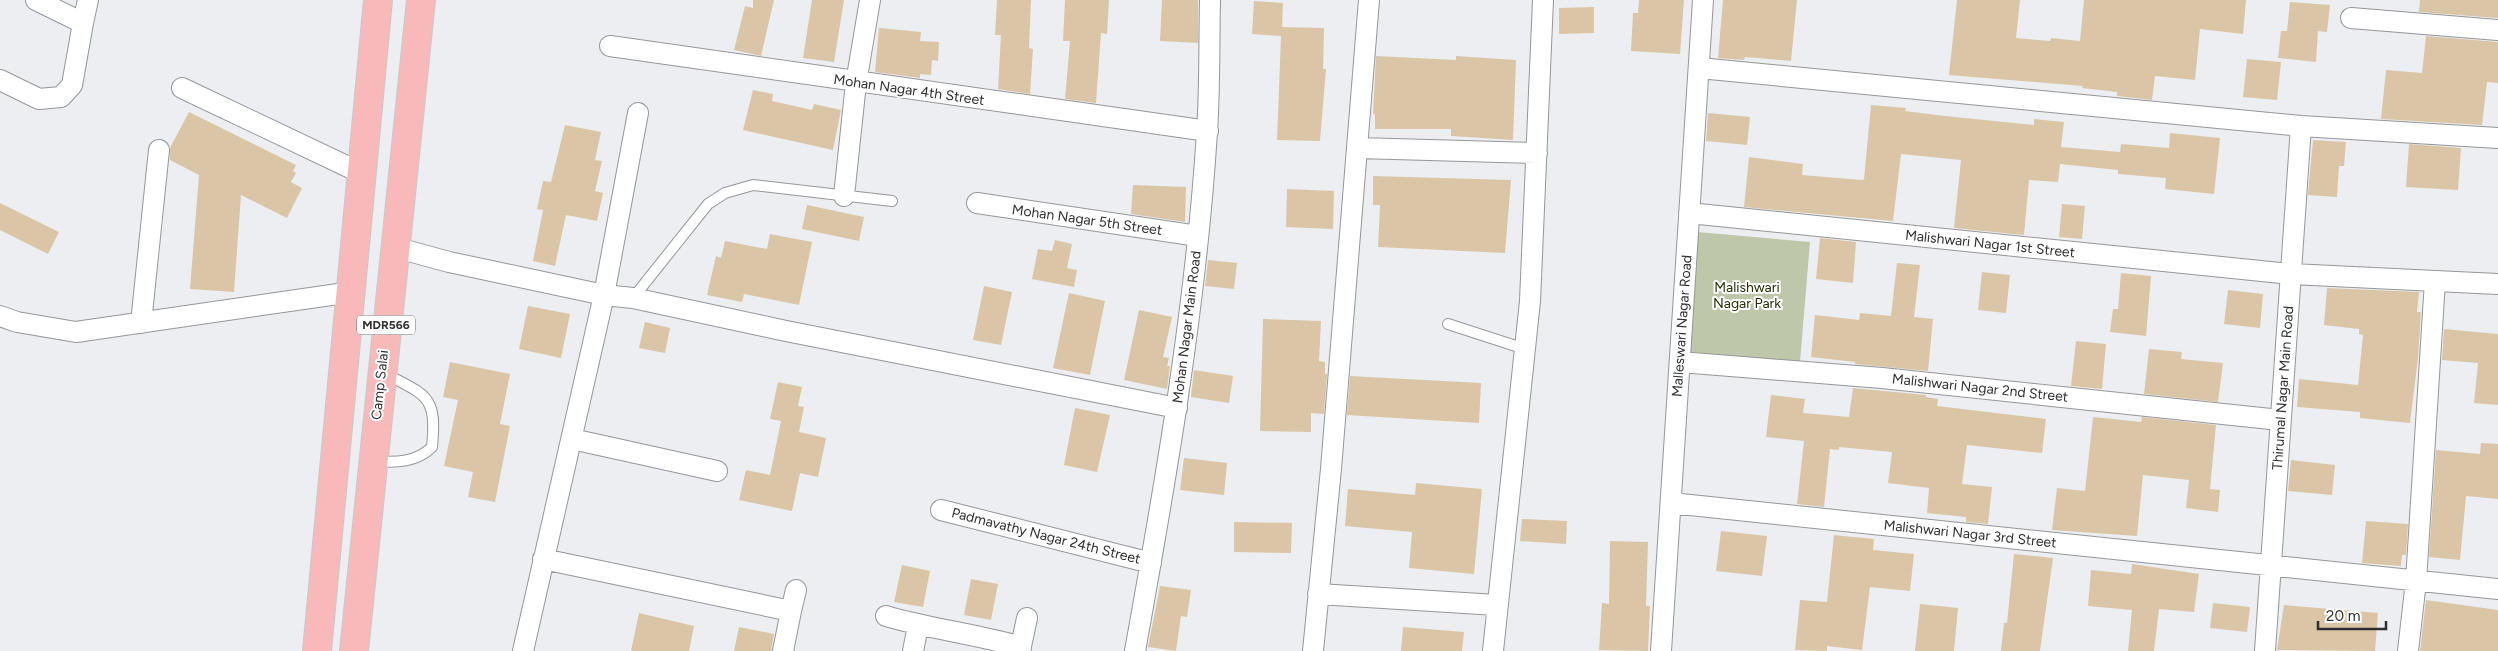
<svg xmlns="http://www.w3.org/2000/svg" width="2498" height="651" viewBox="0 0 2498 651" font-family="Figtree,sans-serif">
  <rect width="100%" height="100%" fill="#edeef1"/>
  <path fill="#bec7a9" d="M1697,232L1810,242L1800,362L1680,351Z"/>
  <path fill="#dac6a6" d="M753,0H774L761,56L734,50L745,6L753,8Z
    M812,0H844L834,62L803,58Z
    M997,0H1031L1029,48L1033,49L1030,94L998,89L1001,35H995Z
    M1065,0H1109L1107,34L1101,33L1096,103L1065,99L1070,41H1063Z
    M1162,0H1198V43L1160,41Z
    M1639,0H1684L1680,54L1631,51L1633,13H1638Z
    M1723,0H1797L1791,61L1745,57L1744,60L1718,58Z
    M1957,0H2020L2016,38L2050,41L2051,38L2080,41L2084,0H2246L2243,34L2200,29L2195,80L2155,76L2152,100L2117,96V92L2082,88L2083,86L1949,75Z
    M2420,0H2498V18L2419,12Z
    M1254,1L1283,3L1282,27L1324,28L1323,69H1326L1320,141L1277,140L1281,36L1252,34Z
    M2290,2L2330,5L2327,32L2318,31L2316,62L2278,58L2281,31H2287Z
    M1594,7V33L1559,34V8Z
    M879,28L921,32L920,41L939,42L938,61L932,60L931,75L920,74V78L875,72Z
    M2426,36L2498,42V83L2487,82L2482,125L2381,119L2386,70L2422,73Z
    M1376,56L1456,60V56L1516,60L1513,140L1451,136V129H1375V114H1373Z
    M2247,59L2281,62L2277,100L2243,97Z
    M753,90L773,94L772,101L812,110L814,104L841,110L833,150L743,130Z
    M1871,105L1906,108L1905,111L1945,116L2034,125V119L2064,122L2061,147L2120,152L2121,144L2169,148L2170,133L2220,138L2214,194L2165,189L2166,178L2118,174V170L2060,164L2058,182L2029,180L2024,235L1954,228L1961,160L1901,154L1893,221L1744,207L1749,157L1803,164L1802,175L1862,180L1864,179Z
    M189,112L296,165L293,171L296,173L291,182L302,188L287,218L241,195L234,292L190,289L199,175L170,160V148Z
    M1708,113L1750,117L1747,145L1706,141Z
    M565,125L601,132L595,160L602,161L595,191L603,193L597,221L566,215L555,266L533,261L543,210L537,209L543,181L551,182Z
    M2313,140L2346,142L2344,166H2339L2337,197L2308,195Z
    M2409,144L2461,148L2458,190L2406,187Z
    M1373,176L1511,180L1505,253L1378,247L1380,205H1373Z
    M1133,185L1186,187L1185,222L1131,214Z
    M1287,189L1334,191L1333,229L1286,227Z
    M0,203L59,232L48,254L0,230Z
    M2062,204L2085,206L2082,239L2059,237Z
    M807,205L864,217L859,241L802,229Z
    M770,234L812,242L799,305L744,294L742,302L707,295L716,256L721,258L725,241L767,249Z
    M1820,238L1856,242L1853,283L1816,279Z
    M1055,240L1072,244L1067,268L1077,270L1074,287L1032,279L1038,249L1052,251Z
    M1208,260L1237,263L1234,289L1205,286Z
    M1897,263L1920,265L1914,317L1933,319L1928,371L1855,364V362L1811,357L1815,315L1859,320L1860,313L1891,316Z
    M1982,272L2010,275L2006,313L1978,310Z
    M2121,273L2151,276L2146,336L2110,332L2113,309H2118Z
    M984,286L1012,292L1001,345L973,340Z
    M2327,288L2419,292L2417,312H2421L2418,358L2410,423L2360,418V412L2297,407L2299,379L2358,385L2363,335L2359,334V329L2324,325Z
    M2228,290L2263,294L2260,328L2224,324Z
    M1069,293L1105,301L1090,375L1053,368Z
    M528,306L570,314L561,358L519,349Z
    M1139,310L1172,317L1163,357L1169,358L1167,366H1170L1167,389L1124,380Z
    M1263,319L1321,321L1319,361L1325,362V374H1327L1324,414L1311,413V432L1260,431Z
    M645,322L670,328L665,353L639,348Z
    M2444,329L2498,334V405L2474,403L2478,363L2442,360Z
    M2076,341L2106,344L2102,389L2071,386Z
    M2149,349L2182,352L2181,359L2223,363L2218,402L2144,394Z
    M450,362L510,374L500,424L510,426L495,502L468,497L473,472L444,466L458,400L443,397Z
    M1194,370L1233,376L1229,403L1191,397Z
    M1350,376L1481,383L1479,423L1347,415Z
    M778,382L802,387L798,406L804,407L799,432L826,438L818,477L800,473L792,511L739,500L746,470L770,475L781,421L770,419Z
    M1853,388L1926,395V397L1938,399L1937,406L2046,419L2042,453L1967,445L1962,484L1992,487L1988,524L1966,522V517L1927,513L1929,488L1888,483L1892,452L1839,447V450L1830,449L1824,507L1797,504L1804,441L1766,437L1771,395L1805,399L1803,413L1849,417Z
    M1075,408L1110,415L1097,472L1064,465Z
    M2093,417L2141,422L2142,417L2216,425L2210,489L2220,490L2218,512L2186,508L2189,480L2143,475L2137,536L2052,530L2057,488L2085,491Z
    M2481,443L2498,444V499L2466,496L2460,560L2429,557L2436,450L2480,454Z
    M1184,458L1227,463L1224,495L1180,490Z
    M2291,460L2335,465L2332,495L2288,491Z
    M1416,483L1482,489L1474,574L1409,568L1412,532L1345,526L1348,489L1415,495Z
    M1522,519L1567,521L1566,544L1520,541Z
    M2366,521L2408,524L2406,555H2402L2401,566L2362,563Z
    M1234,522L1292,523L1291,553L1234,552Z
    M1721,531L1767,536L1762,576L1716,571Z
    M1834,535L1874,539L1873,550L1914,554L1910,591L1870,587L1862,650L1827,646V651L1795,650L1800,600L1827,602Z
    M1610,541L1648,542L1646,606H1650L1648,651L1599,650L1602,603L1609,604Z
    M2014,554L2053,558L2040,651H2001L2004,623H2007Z
    M2132,564L2199,574L2194,612L2159,609L2154,651H2128L2132,610L2088,606L2091,570L2131,574Z
    M902,565L930,571L923,607L894,602Z
    M971,579L998,584L991,620L964,615Z
    M1160,586L1191,590L1187,617L1181,616L1176,651L1148,647Z
    M2426,600L2498,610V651H2420Z
    M2213,603L2250,607L2247,632L2210,628Z
    M1920,604L1958,608L1954,651H1915Z
    M2284,605L2378,613L2375,651L2277,650Z
    M639,613L694,626L689,651H631Z
    M739,627L774,634L771,651H734Z
    M1403,627L1464,632L1462,651H1401Z"/>
  <g fill="none" stroke-linecap="round" stroke-linejoin="round">
    <defs>
      <path id="service" d="M633,298L708,204L725,193L753,185L892,201
        M1448,324L1525,349
        M376,461C396,463 417,462 432,447C437,395 427,396 384,373"/>
      <path id="minor" d="M36,0L83,23L88,0
        M2351,18L2498,30
        M610,46L1208,131
        M1699,68L2301,126L2498,138
        M0,80L39,99L61,97L72,85L83,23
        M182,88L361,173
        M1358,148L1537,153
        M844,196L856,83L870,0
        M977,203L1198,236
        M1689,213L2291,274L2498,284
        M394,247L449,262L604,295L633,298L786,331L1177,408
        M0,316L17,322L76,332L352,292
        M141,323L159,150
        M1680,362L1882,378L2280,420
        M572,439L717,471
        M1671,503L2498,589
        M941,510L1151,563
        M543,559L791,611L783,651
        M1318,594L1497,605
        M791,611L796,590
        M886,616C930,629 976,634 1021,647
        M523,651L604,295L638,113
        M913,651L918,626
        M1020,651L1027,618
        M1135,651C1166,479 1196,307 1207,132C1210,88 1209,44 1210,0
        M1313,651L1331,469L1369,0
        M1493,651L1530,301L1543,0
        M1661,651L1703,0
        M2265,651L2301,126
        M2408,651L2416,581L2435,281"/>
      <path id="primary" d="M317,651L378,0
        M354,651L421,0"/>
    </defs>
    <use href="#service" stroke="#959698" stroke-width="12"/>
    <use href="#minor" stroke="#959698" stroke-width="22"/>
    <use href="#primary" stroke="#c9c9c9" stroke-width="30"/>
    <use href="#service" stroke="#fff" stroke-width="10"/>
    <use href="#minor" stroke="#fff" stroke-width="20"/>
    <use href="#primary" stroke="#f8b9bb" stroke-width="28"/>
  </g>
  <g text-anchor="middle" dominant-baseline="central" stroke-width="4" stroke-linejoin="round" paint-order="stroke">
    <rect fill="#fff" stroke="#6d6d6e" stroke-width="1" x="357" y="315.5" width="58" height="19" rx="4"/>
    <g font-size="12" font-weight="bold" fill="#2e2f30">
      <text x="386" y="325">MDR566</text>
    </g>
    <g font-size="14" fill="#2e2f30" stroke="#fff">
      <text transform="translate(909 90) rotate(8)">Mohan Nagar 4th Street</text>
      <text transform="translate(1087 220) rotate(8)">Mohan Nagar 5th Street</text>
      <text transform="translate(1990 244) rotate(6)">Malishwari Nagar 1st Street</text>
      <text transform="translate(1682 326) rotate(-86)">Malleswari Nagar Road</text>
      <text transform="translate(1187 327) rotate(-83)">Mohan Nagar Main Road</text>
      <text transform="translate(380 385) rotate(-84)">Camp Salai</text>
      <text transform="translate(1980 388) rotate(6)">Malishwari Nagar 2nd Street</text>
      <text transform="translate(2283 388) rotate(-86)">Thirumal Nagar Main Road</text>
      <text transform="translate(1970 534) rotate(6)">Malishwari Nagar 3rd Street</text>
      <text transform="translate(1046 536) rotate(14)">Padmavathy Nagar 24th Street</text>
    </g>
    <g font-size="14" fill="#252e04" stroke="#fff">
      <text x="1747" y="287">Malishwari<tspan x="1747" dy="16">Nagar Park</tspan></text>
    </g>
  </g>
  <path d="M2318 621v8h68v-8" fill="none" stroke="#2e2f30" stroke-width="2.5"/>
  <text x="2326" y="621" font-size="15" fill="#2e2f30" stroke="#ffffff" stroke-width="4" paint-order="stroke">20 m</text>
</svg>
